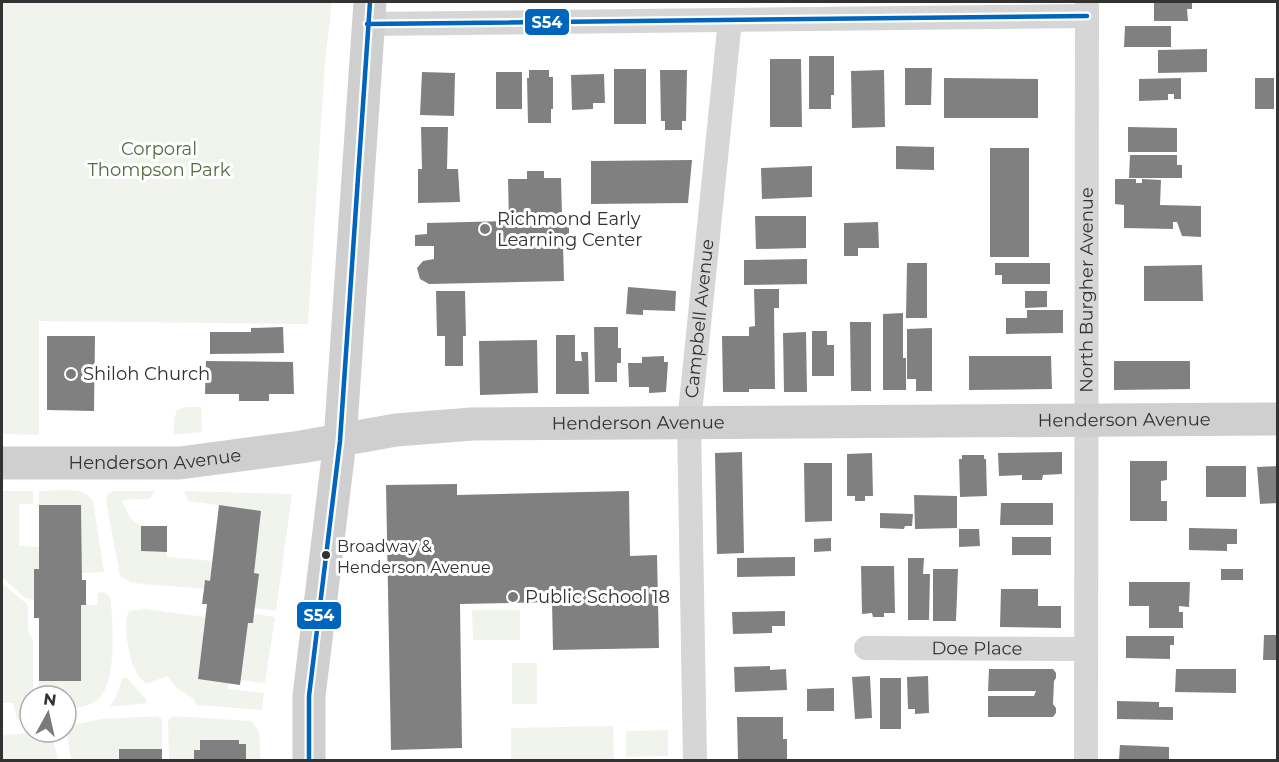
<svg xmlns="http://www.w3.org/2000/svg" width="1279" height="762" viewBox="0 0 1279 762" font-family="Montserrat,sans-serif">
  <rect width="100%" height="100%" fill="#fff"/>
  <path fill="#f1f4ed" d="M2,2H332L325,63L308,324L39,321V435L2,434Z
    M186,407H201L202,432L174,435V419L177,410Z
    M2,491H33V504H19V546L39,547V569H34V600L25,598L2,577Z
    M39,491C56,491 83,485 93,501L104,572L82,573L81,505H39Z
    M113,491H155L151,497L148,499L123,500L122,502L132,520L141,526V551L167,552V557L212,561L210,581L205,580L204,589L132,583L120,576L106,501L108,494Z
    M184,491L292,494L276,611L254,608V573L261,511L188,501Z
    M2,583L28,605V631L33,641V696H30V718L17,720L13,703H2Z
    M104,592L110,597L111,603C113,625 117,685 97,700C89,706 76,708 66,711V696H39V681L81,680V605H97L98,593Z
    M145,609L205,617L198,679L228,683V689L264,693L262,710L196,705L194,699L177,688L167,676L146,684C141,679 137,674 134,668C129,656 122,623 129,611Z
    M472,610H520V640H473Z
    M254,614L275,617L265,683L241,680L248,623Z
    M512,663H537V704H512Z
    M122,678H127L145,698L147,703L110,707L118,692Z
    M158,716L162,720V749H119V760H71L67,735L70,726L101,719Z
    M173,716L251,721L259,731L261,760H246V745L239,744V740L200,741V750L194,751V760H169L168,721Z
    M613,726L614,760H511V728Z
    M668,730V756L626,757V731Z
    M33,733L45,734L53,740L58,760H2V735Z"/>
  <path fill="#808080" d="M1154,2H1192V9H1187L1188,21H1154Z
    M1125,26H1171V47H1124Z
    M1207,49V72L1158,73V50Z
    M809,56H834V95H831V109H809Z
    M770,59H801L802,127H770Z
    M905,68H932L931,105H905Z
    M614,69H646V124H614Z
    M529,70H549V77H553V109H551V123H528L527,78H529Z
    M660,70H687L686,121H682V130H665V121H661Z
    M884,70L885,127L852,128L851,71Z
    M422,72L455,73L454,116L420,115Z
    M496,72H522V109H496Z
    M604,74L605,103H593V109L572,110L571,75Z
    M944,78L1038,79V118H944Z
    M1181,78V99H1174V94H1168V100L1139,101V79Z
    M1255,78H1274V109H1255Z
    M421,127H448L447,169H458L460,202L418,203V169H422Z
    M1128,127L1177,128V152H1128Z
    M896,146L934,147V170L896,169Z
    M990,148H1029V257H990Z
    M1130,155H1177V165H1182V178H1129Z
    M692,160L688,203L591,204V161Z
    M812,166V197L762,199L761,168Z
    M527,171H544V178H561L562,215H569V243L563,244L564,281L429,284L420,279L417,268L423,261L434,259V246H415V235L427,234V223L509,221L508,179H527Z
    M1115,179H1136V183H1142V179L1161,180L1160,205L1201,206V237L1182,236L1177,222H1173V229L1124,228V205L1115,204Z
    M755,216H806V248L756,249Z
    M878,222L879,248H858V256H844V223Z
    M807,259V284L744,285V260Z
    M907,263H927V318H906Z
    M995,263H1050V284H1002V275H995Z
    M1202,265L1203,301H1144V266Z
    M628,287L676,291L675,311L643,310V315L626,314Z
    M754,289H779V308H774L775,389H749V392H723L722,336H749V327L755,326Z
    M436,291H465L466,336H463V366H445V336H437Z
    M1025,291H1047V307L1025,308Z
    M1027,310H1063V333L1006,334V318H1027Z
    M903,313V358H906V390H883V314Z
    M850,322H871V391H851Z
    M283,327L284,353L210,354V332H251V328Z
    M594,327H618V348H621V363H617V382H595Z
    M932,328V391H916V379H907V329Z
    M812,331H827V345H834V376H812Z
    M806,332L807,392H784L783,333Z
    M556,335H575V361H582L581,352H588L589,394H556Z
    M47,336H95L94,411L47,410Z
    M537,340L538,393L480,395L479,341Z
    M664,356V362H668L666,392L649,393V387H629L628,363H642V357Z
    M969,356H1051L1052,389L969,390Z
    M206,361L293,362L294,394H269V401H239V394H205Z
    M1114,361H1190V389L1114,390Z
    M742,452L744,553L717,554L715,453Z
    M1062,452V474L1043,475L1042,480H1022V475L999,476L998,453Z
    M872,453L873,496H865V501H855V496H847V454Z
    M962,455H984V459H986L987,496L960,497L959,459H962Z
    M1130,461H1167V480L1161,481V501H1167V521H1130Z
    M804,463H832V521L805,522Z
    M1206,466H1246V497H1206Z
    M1278,466V503L1260,504L1257,467Z
    M457,484V495L629,491L630,556L657,555L659,648L553,650L552,602L460,604L462,748L391,750L386,485Z
    M914,495L957,496V528L915,529Z
    M1001,503H1053V525H1000Z
    M39,505H81L82,580H86V605H81V681H39V618H34V569H39Z
    M219,505L261,511L254,573L259,574L254,614L253,623H248L240,685L198,679L207,604H202L204,589L205,580L210,581Z
    M880,513L913,514L912,526H905L904,529L880,528Z
    M141,526H167V552L141,551Z
    M1189,528L1237,529V544H1227V551L1189,550Z
    M959,529H979L980,546L959,547Z
    M1012,537H1051V555H1012Z
    M831,538V551L814,552V539Z
    M795,557V576L737,577V558Z
    M908,558H924L923,574H930L929,620H908Z
    M861,566H894L895,613H884V617H873L872,613L862,614Z
    M933,569H958L956,621H933Z
    M1221,569H1243V580H1221Z
    M1129,582H1190L1189,607L1179,606V612H1183V628H1149V606H1129Z
    M1001,589H1038V606H1061V628L1000,627Z
    M785,611V626H772V633L733,634L732,612Z
    M1264,635H1278V660H1263Z
    M1126,636H1174V645H1170V659L1126,658Z
    M770,666V670L786,669L787,690L735,692L734,667Z
    M989,669H1053L1056,673V678L1054,681L1053,704L1056,708V713L1053,717H988V696H1034L1036,691H988Z
    M1176,669H1236V693L1175,692Z
    M870,676L872,718L855,719L852,677Z
    M928,676L929,713L915,714V709H908L907,677Z
    M880,678H901V729H880Z
    M834,688V711H807V689Z
    M1117,701L1159,702V707H1173V720L1117,719Z
    M737,717H783V739H787V760H738Z
    M200,740H239V744H246V760H194V750H200Z
    M1120,745L1169,747V760H1119Z
    M119,749H162V760H119Z"/>
  <g fill="none" stroke-linecap="round" stroke-linejoin="round">
    <g stroke="#d6d6d6" stroke-width="24">
      <path d="M367,24L1087,16"/>
      <path id="s1" d="M866,648L1086,649"/>
      <path id="s2" d="M695,760L689,423L730,20"/>
      <path id="s3" d="M1086,760L1087,2"/>
    </g>
    <g stroke="#cfcfcf" stroke-width="33">
      <path id="s4" d="M2,463H180L301,447L396,430L472,424L1278,419"/>
      <path d="M309,760V696L340,441L370,2"/>
    </g>
    <defs>
      <path id="bus-1" d="M367,24L1087,16
        M309,760V696L340,441L370,2"/>
    </defs>
    <use href="#bus-1" stroke="#fff" stroke-width="9"/>
    <use href="#bus-1" stroke="#0065bd" stroke-width="4.5"/>
  </g>
  <g fill="#7a7a7a" stroke="#fff" stroke-width="2">
    <circle cx="485" cy="229" r="6"/>
    <circle cx="71" cy="374" r="6"/>
    <circle cx="513" cy="597" r="6"/>
  </g>
  <circle fill="#323232" stroke="#fff" stroke-width="2" cx="326" cy="555" r="5"/>
  <g text-anchor="middle" dominant-baseline="central" stroke-width="6" stroke-linejoin="round" paint-order="stroke">
    <g font-size="16" fill="#323232" stroke="#fff" text-anchor="start">
      <text x="337" y="546">Broadway &amp;<tspan x="337" dy="21">Henderson Avenue</tspan></text>
    </g>
    <g font-size="18" fill="#566c41" stroke="#fff">
      <text x="159" y="149">Corporal<tspan x="159" dy="21">Thompson Park</tspan></text>
    </g>
    <g font-size="18" fill="#323232" stroke="#fff" text-anchor="start">
      <text x="497" y="219">Richmond Early<tspan x="497" dy="21">Learning Center</tspan></text>
      <text x="83" y="374">Shiloh Church</text>
      <text x="525" y="597">Public School 18</text>
    </g>
    <g font-size="18" fill="#323232" stroke="#fff">
      <text stroke="none"><textPath href="#s3" startOffset="470">North Burgher Avenue</textPath></text>
      <text stroke="none"><textPath href="#s2" startOffset="442">Campbell Avenue</textPath></text>
      <text stroke="none"><textPath href="#s4" startOffset="1125">Henderson Avenue</textPath></text>
      <text stroke="none"><textPath href="#s4" startOffset="639">Henderson Avenue</textPath></text>
      <text stroke="none"><textPath href="#s4" startOffset="153">Henderson Avenue</textPath></text>
      <text stroke="none"><textPath href="#s1" startOffset="111">Doe Place</textPath></text>
    </g>
  </g>
  <g stroke="#fff" stroke-width="2">
    <rect x="524" y="8" width="46" height="28" rx="6" fill="#0065bd"/>
    <rect x="296" y="601" width="46" height="29" rx="6" fill="#0065bd"/>
  </g>
  <g font-size="16" text-anchor="middle" font-weight="bold" fill="#fff">
    <text x="547" y="28">S54</text>
    <text x="319" y="621">S54</text>
  </g>
  <rect width="1279" height="762" fill="none" stroke="#323232" stroke-width="6"/>
  <g transform="translate(48 714) rotate(8)"><circle r="28" fill="#ffffff" stroke="#adadad" stroke-width="1.5"/>
  <path d="M0-4.5L10 22L0 15L-10 22Z" fill="#7a7a7a"/>
  <text y="-9" font-size="16" font-weight="bold" text-anchor="middle" fill="#323232">N</text>
  </g>
</svg>
